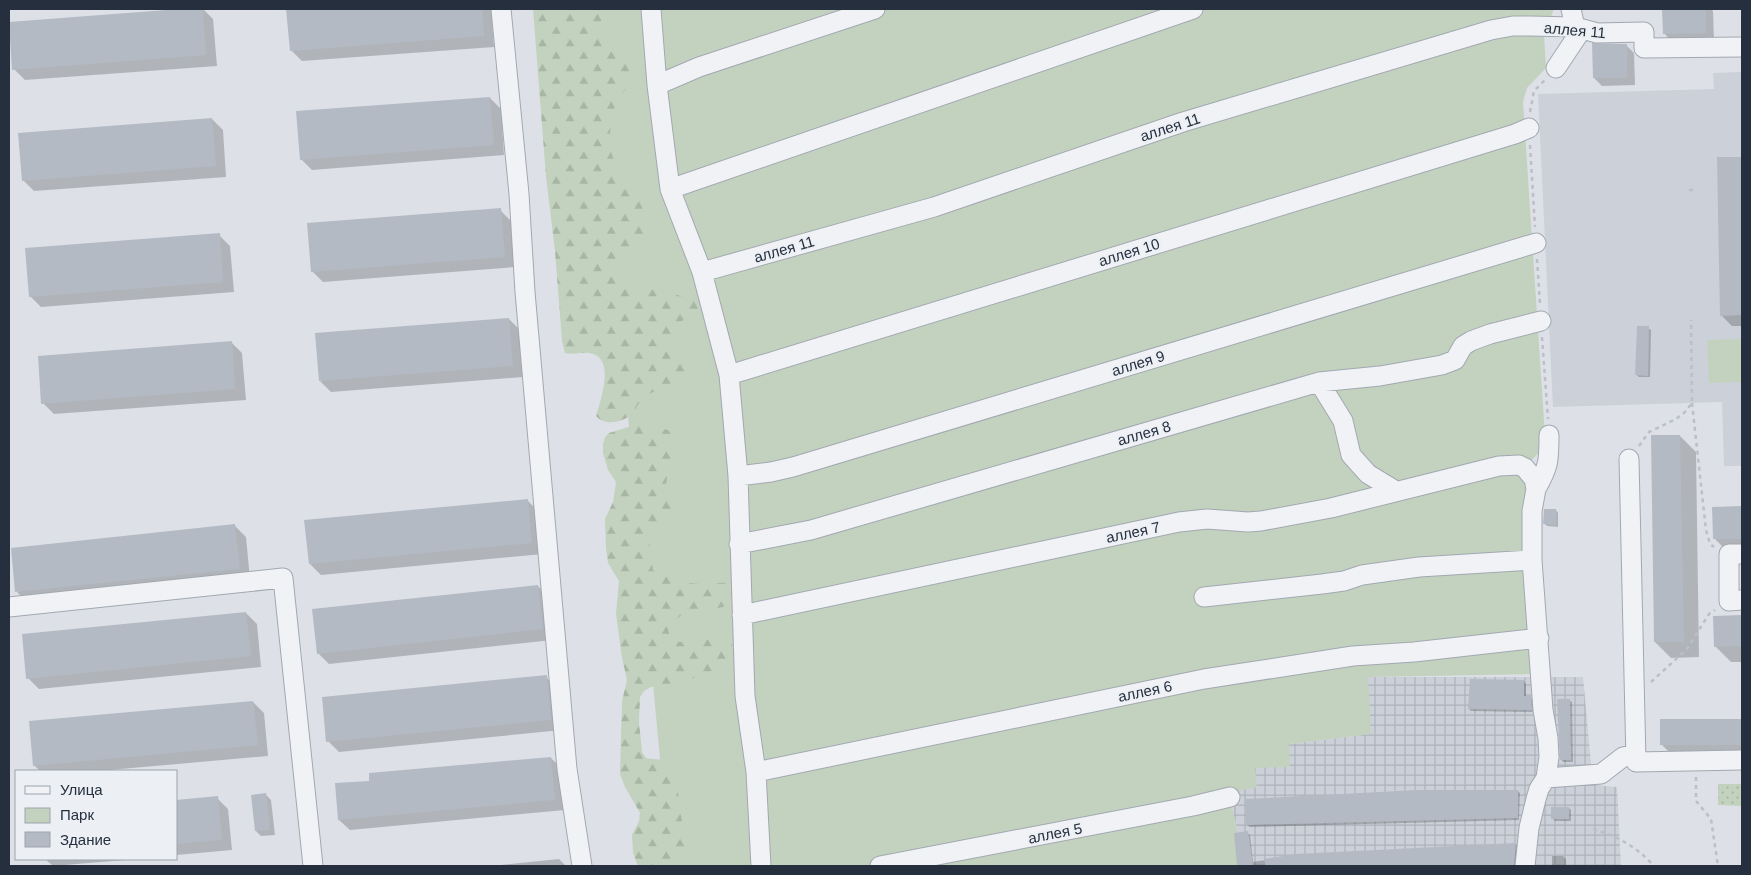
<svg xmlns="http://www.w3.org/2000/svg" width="1751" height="875" viewBox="0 0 1751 875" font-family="Helvetica,sans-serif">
  <defs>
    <pattern id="industrial-grid" width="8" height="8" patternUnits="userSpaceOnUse" patternTransform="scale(1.25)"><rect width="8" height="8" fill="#cbd0d9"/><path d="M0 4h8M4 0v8" fill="none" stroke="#aeb3bb"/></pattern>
    <pattern id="forest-firs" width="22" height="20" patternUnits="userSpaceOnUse" patternTransform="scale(1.25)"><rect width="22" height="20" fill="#c3d2be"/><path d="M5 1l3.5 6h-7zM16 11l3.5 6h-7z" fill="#a7b5a4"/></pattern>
    <pattern id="park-dots" width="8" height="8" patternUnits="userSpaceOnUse" patternTransform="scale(1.25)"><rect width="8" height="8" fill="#c3d2be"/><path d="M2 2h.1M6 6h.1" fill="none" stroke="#a7b5a4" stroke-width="1.8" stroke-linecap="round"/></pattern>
  </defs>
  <rect width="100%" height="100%" fill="#dde1e7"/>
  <path fill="#cbd0d9" d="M1742,72V466H1724L1722,402L1553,407L1538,94L1714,89L1713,73Z"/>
  <path fill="url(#industrial-grid)" d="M1367,677H1583L1593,785L1617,787L1621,866H1245L1229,793L1255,768L1289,744L1370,734Z"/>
  <path fill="#c3d2be" d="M590,9H1554L1544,35L1546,68L1527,88L1523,102L1545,436L1543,448L1530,462L1536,674L1368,677L1371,734L1289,744L1290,767L1255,768L1257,787L1229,793L1245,866H670Z
    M1742,339V382L1709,383L1707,340Z"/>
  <path fill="url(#forest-firs)" d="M533,9H601C601,14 600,22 603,28C605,32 609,36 613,39C622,50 631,65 630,80C629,88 622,92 618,99C612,108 608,140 611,151C614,165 624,175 632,187C641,202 648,219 651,237C644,249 623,249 617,262C608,284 661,292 673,294C681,296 688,298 696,301L698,308L695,313L680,322L676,329V354L690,373L689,381C677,388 661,387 649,394C633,403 639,418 614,422C606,423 601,421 596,416C600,401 617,357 589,353C580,352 574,355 565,353L562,341L555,251L546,177Z
    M635,425L660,428L668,430L673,435L677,467L667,478L666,485L670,494L676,503L677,513C671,519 667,521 660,525C643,535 651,553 653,570C668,580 688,584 706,584C713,584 723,581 729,584C737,588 736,598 732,604C705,615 689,600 668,629L670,638L680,642L727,638C735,644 733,654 731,664L675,685L651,687L644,691L640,697L639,722L642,752L646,758C660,761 667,756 675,771L685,843L684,855L676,866H638L633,853L632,835L639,821L640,813L625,787L620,774L622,701L627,680L622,658L616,614L619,581L608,563L606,548L605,519L613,502L616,482L608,470L603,453V444L605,437L609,433Z"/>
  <path fill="url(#park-dots)" d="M1718,784H1742V806L1718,805Z"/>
  <path fill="#0003" d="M195,9H203L213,19L217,66L25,80L14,69L10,23Z
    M288,9H491L494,47L302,61L291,50Z
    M1663,9H1711L1713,11L1714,41L1672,42L1664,33Z
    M1626,45L1634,53L1635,85L1602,86L1594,78Z
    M490,98L501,109L504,155L312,170L301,159Z
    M212,119L223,130L226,177L34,191L23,180Z
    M1742,158V326H1732L1721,315L1718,159Z
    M500,210L511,221L515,267L323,282L312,271Z
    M219,235L230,246L234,292L41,307L30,296Z
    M509,319L520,330L523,377L331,392L320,381Z
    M1648,328L1651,330L1650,377H1639L1637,375Z
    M231,342L242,353L246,400L54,414L43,403Z
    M1680,436L1696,452L1699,657L1671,658L1655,642Z
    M527,500L538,511L543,554L321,575L310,564Z
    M1714,508H1742V555H1731L1715,539Z
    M1556,510L1558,513V527L1547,526L1545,524Z
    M235,526L246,537L250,579L28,603L17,592Z
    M538,586L549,597L553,640L329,664L318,653Z
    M246,613L257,624L261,667L39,689L28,678Z
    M1714,617H1742V662H1731L1715,646Z
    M546,677L557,688L562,730L339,752L328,741Z
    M1524,681L1526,684V697H1530L1532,699L1533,712L1471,711L1469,709Z
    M1569,700L1572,702L1573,762H1563L1561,759Z
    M253,702L264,713L268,756L98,771H40L34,765Z
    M1661,720H1742V760H1677L1661,744Z
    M551,758L562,769L565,810L350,830L339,820L336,785L371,782Z
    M1518,791L1520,793L1519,820L1250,827L1247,825Z
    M266,795L271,800L275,835L261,836L256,831Z
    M217,798L228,809L232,850L176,855V801Z
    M1569,808L1571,810V821H1555L1552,818Z
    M1247,833L1250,835L1253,862L1296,855L1516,844L1518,847L1516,866H1238L1235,834Z
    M1552,856H1563L1566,859V866H1552Z
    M45,859H137L53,866Z
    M559,859L566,866H491Z"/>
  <path fill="#b4bac4" d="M179,9H203L206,55L12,70L9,22Z
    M286,9H482L484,36L290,51Z
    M1662,9H1706V33L1663,34Z
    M1592,43L1627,44V78H1593Z
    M490,97L494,145L300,160L296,111Z
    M212,118L216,166L22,181L18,133Z
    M1717,157H1742V315L1720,316Z
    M501,208L505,257L311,272L307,223Z
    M220,233L223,282L29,297L25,248Z
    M509,318L513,366L319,381L315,333Z
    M1637,326H1649L1648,376L1635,375Z
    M232,341L235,389L41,404L38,356Z
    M1651,435H1680L1684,642H1654Z
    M528,499L532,543L309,564L304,520Z
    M1742,506V539H1713L1712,507Z
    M1544,509H1556V525L1543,524Z
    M235,524L240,569L15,592L11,548Z
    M538,585L543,629L317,654L312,609Z
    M246,612L251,656L26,679L22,634Z
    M1742,615V646L1714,647L1713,616Z
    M547,675L551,720L326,742L322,697Z
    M1470,679L1524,680V696H1531L1532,710L1468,709Z
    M1557,699H1570L1571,760H1560Z
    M253,701L258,745L33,766L29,721Z
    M1660,719H1742V745H1660Z
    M551,757L555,800L338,820L335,783L369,781V773Z
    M1417,790H1518V818L1246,825V799Z
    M266,793L270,830L255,831L251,795Z
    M218,796L222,840L176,844V800Z
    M1551,807H1569V819H1551Z
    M1248,831L1253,866H1237L1234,833Z
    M1516,843L1514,866H1265L1264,859L1296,854Z"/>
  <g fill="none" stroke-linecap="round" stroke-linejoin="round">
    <defs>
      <path id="minor" d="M501,9L519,194L525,292L567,769L582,866
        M651,9L657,85L670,189L702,272L729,375L738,476L745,696L756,772L761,866
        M1571,9L1575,27
        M1556,68L1582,29
        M657,85L699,67L875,9
        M670,189L1193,9
        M702,272L934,207L1183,122L1491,30L1513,26H1529L1575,27L1597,33L1644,32V48L1742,47
        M729,375L1515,134L1529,128
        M1319,382L1343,421L1351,455L1368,474L1396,491
        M1629,459L1636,762L1742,760
        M738,476L771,472L793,467L1536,243
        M1536,489C1549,466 1549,461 1549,435
        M739,544L811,530L1319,382L1380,376L1442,365L1455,360L1463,346L1471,341L1490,334L1541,321
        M1742,554H1729V601L1742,600
        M1204,597L1322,584L1344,581L1362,575L1419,567L1532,560
        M9,607L283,578L313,866
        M742,615L1179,522L1207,519L1248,522L1261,521L1331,508L1499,466L1519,465L1525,468L1534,479L1536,489L1532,511V560L1543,710L1548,738L1549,757L1546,778L1539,789L1536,799L1529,828L1525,866
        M756,772L1204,679L1353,656L1414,652L1539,638
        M1546,778L1601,774L1623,757L1636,754
        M880,866L1193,806L1230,797"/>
    </defs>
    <use href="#minor" stroke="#a2a8b1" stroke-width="21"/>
    <path stroke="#bbbfc6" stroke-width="2.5" stroke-dasharray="4 4" stroke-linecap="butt" d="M1530,112L1534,91L1545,80
      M1530,145L1535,227
      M1689,190H1695
      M1537,259L1540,304
      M1542,337L1548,419
      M1692,403L1706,530L1710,544L1714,547
      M1639,446L1649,432L1676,419L1684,413L1692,403L1691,320
      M1651,682L1687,649L1709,614L1715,610
      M1696,777V801L1711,819L1718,866
      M1593,829C1617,836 1637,847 1654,866"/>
    <use href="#minor" stroke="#f0f2f6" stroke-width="19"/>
  </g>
  <g text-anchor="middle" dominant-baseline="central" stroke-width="4" stroke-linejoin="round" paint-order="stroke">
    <g font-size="15" fill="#262f3e" stroke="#ecf0f5">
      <text transform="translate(1575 30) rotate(5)">аллея 11</text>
      <text transform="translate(1170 127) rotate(-18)">аллея 11</text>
      <text transform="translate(784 249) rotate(-16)">аллея 11</text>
      <text transform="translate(1129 252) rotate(-17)">аллея 10</text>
      <text transform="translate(1138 363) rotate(-17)">аллея 9</text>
      <text transform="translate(1144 433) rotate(-16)">аллея 8</text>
      <text transform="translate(1133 532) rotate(-12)">аллея 7</text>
      <text transform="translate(1145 691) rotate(-12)">аллея 6</text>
      <text transform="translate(1055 833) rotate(-11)">аллея 5</text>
    </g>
  </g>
  <rect width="1751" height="875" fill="none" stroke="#262f3e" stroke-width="20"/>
  <rect x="15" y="770" width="162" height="90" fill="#ecf0f5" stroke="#9da3ac"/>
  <rect x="25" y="786" width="25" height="8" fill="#f0f2f6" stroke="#9da3ac"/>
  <text x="60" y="795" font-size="15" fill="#262f3e">Улица</text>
  <rect x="25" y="808" width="25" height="15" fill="#c3d2be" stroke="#9da3ac"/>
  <text x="60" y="820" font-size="15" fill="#262f3e">Парк</text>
  <rect x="25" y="832" width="25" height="15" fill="#b4bac4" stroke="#9da3ac"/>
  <text x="60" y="845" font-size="15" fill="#262f3e">Здание</text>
</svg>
